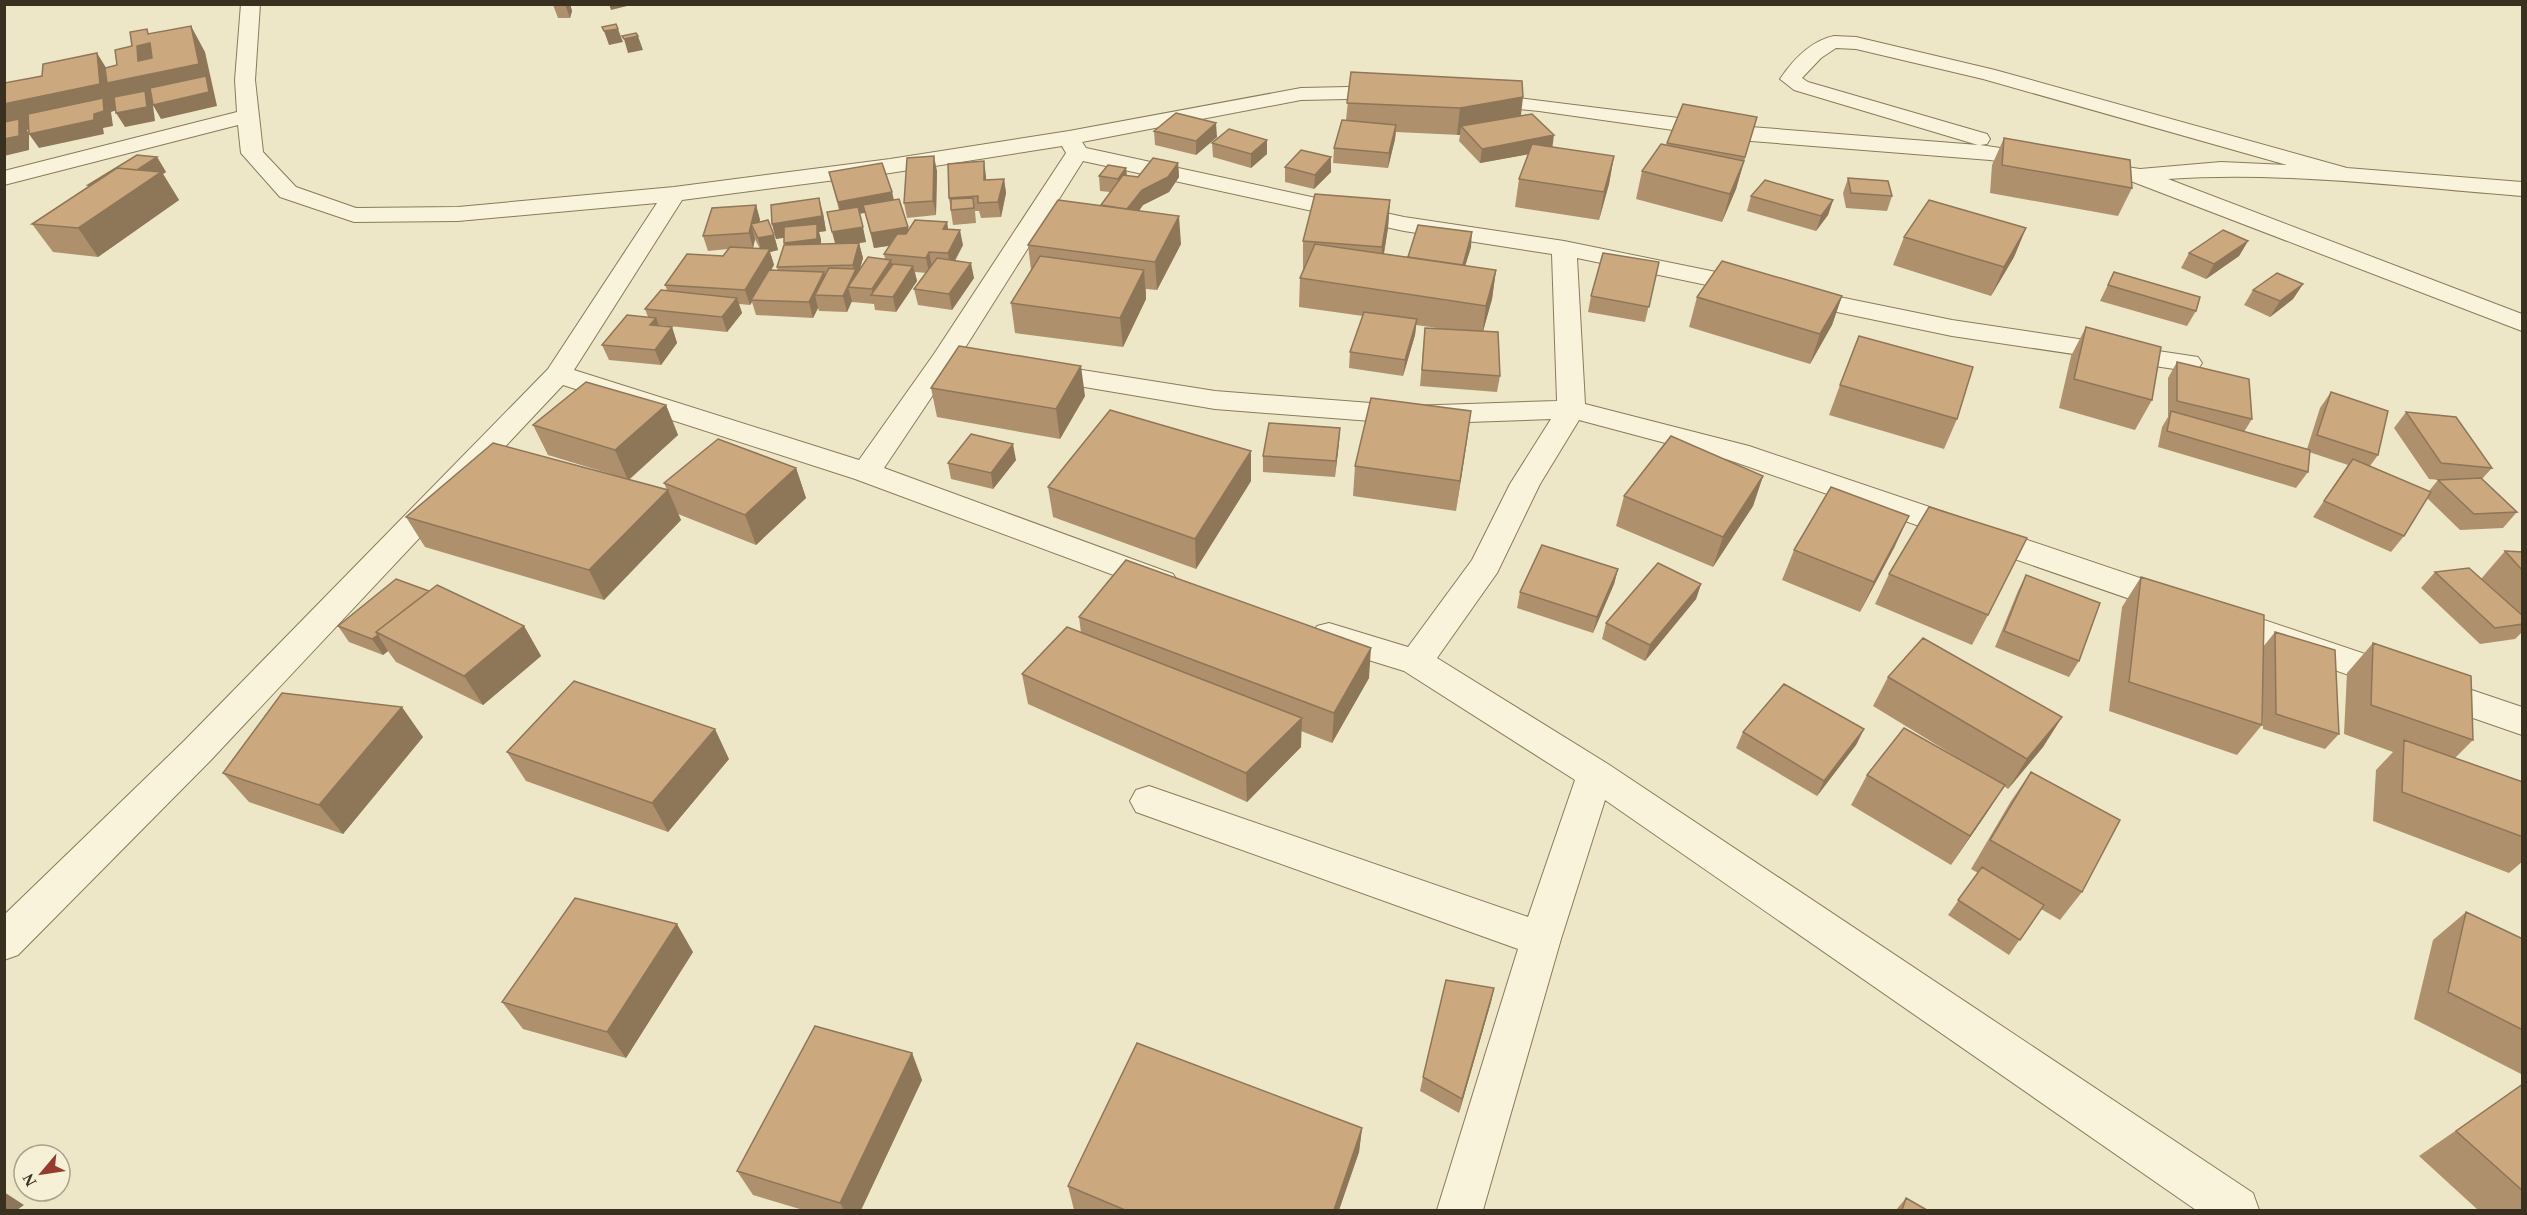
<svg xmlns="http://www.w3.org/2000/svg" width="2527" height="1215" viewBox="0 0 2527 1215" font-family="'Times New Roman',serif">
  <rect width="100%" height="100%" fill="#eee7c7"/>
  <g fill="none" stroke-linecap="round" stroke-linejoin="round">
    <defs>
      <path id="minor" d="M241,4H260L255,80L263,152L296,187L356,208L458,207L674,187L890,159L1069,131L1301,88L1394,86L1401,88L1405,92L1401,96L1394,98L1301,100L1082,142L1086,148L1404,217L1564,241L1952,320L2198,357L2202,363L2198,369L2188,371L1952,336L1577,258L1585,404L1749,446L2522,707V735L1729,460L1579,420L1540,484L1497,573L1437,658L1608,764L2253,1193L2259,1210H2196L1605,800L1561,939L1483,1210H1437L1518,949L1136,812L1130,801L1136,790L1149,786L1528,917L1575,780L1404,671L1317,644L1312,635L1317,626L1329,623L1408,647L1472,560L1510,484L1551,419L1410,424L1215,409L953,365L884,468L1173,574L1178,582L1173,590L1162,593L855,479L563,385L210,761L18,955L4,960V915L184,741L548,369L657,203L458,221L354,222L280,197L241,153L238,125L4,185V171L237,112L235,80ZM1062,146L1066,153L934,354L859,460L574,370L682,200L890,173ZM1083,161L1404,231L1552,254L1557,401L1410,406L1215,391L963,351Z
        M1834,36L1856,37L1995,70L2347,168L2522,182V196C2405,187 2286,171 2168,179L2522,314V331L2128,180L1990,160L1751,141L1539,111L1478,105L1471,103L1467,99L1471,95L1478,93L1751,127L1978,145L1794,90L1780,79C1793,60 1810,41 1834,36ZM1836,48L1856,49L1983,79L2287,165L2221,162L2140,169L1980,145L1987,144L1990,139L1987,134L1808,82L1802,78L1821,58Z"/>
    </defs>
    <use href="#minor" stroke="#897a5c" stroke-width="2"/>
    <use href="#minor" fill="#f8f3da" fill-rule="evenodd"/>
  </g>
  <path fill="#af906c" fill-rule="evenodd" d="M570,4L572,11L570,18H558L553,5Z
    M1351,72L1521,116L1552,147L1614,156L1609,184L1599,220L1515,207L1519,179L1528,154L1480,163L1459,141L1460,135L1396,132L1395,139L1388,168L1333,163L1334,148L1346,120Z
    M1757,117L1736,189L1722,222L1636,199L1642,171L1667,145V143Z
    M1154,131L1217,137L1196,155L1155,145Z
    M2004,138L2132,188L2118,216L1990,193L1992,165Z
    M1212,143L1267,154L1251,168L1213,157Z
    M157,157L166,172L163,174L179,200L98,257L53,252L32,224L89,186L88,185Z
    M1178,163L1179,177L1169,192L1143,205L1139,211L1181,244L1157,290L1146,289V299L1123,347L1015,333L1011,303L1031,270L1028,245L1101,206L1110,192L1100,191L1099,176L1126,168L1127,176L1138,177Z
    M1285,167L1331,172L1314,189L1285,182Z
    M937,171L936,215L907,218L904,203Z
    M829,172L892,192L894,200L908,230L947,222L948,229L963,245L955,261L974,278L952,310L918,305L914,289L927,273L915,272L917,281L896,312L875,310L874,304L852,302V301L847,312L819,311L818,308L813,318L756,315L752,302L750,305L739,304L742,313L727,332L659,325V326L672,327L677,343L661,365L609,360L602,345L648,317L645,309L667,290L665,285L723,256L728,249L708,251L703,236L756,205L760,220L759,222L774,235L778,250L770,252L774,265L771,270L778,271L777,267L785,245L784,237L776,239L772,224L823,213L826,231L819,232L821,244H835L839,210ZM865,213L874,248L889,246L884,254L885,259L859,271L863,258L859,243L866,242L859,214ZM755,239L760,249L747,248H753Z
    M986,176V180L1004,179L1006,193L1001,217L981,218L979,211H975L976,223L953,225L949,198Z
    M1848,178L1892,196L1887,211L1846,208L1843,193Z
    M1751,196L1833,200L1828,215L1816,231L1747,211Z
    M1390,200L1388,228L1384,254L1408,257L1471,247L1465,266L1496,270L1492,299L1483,331L1500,376L1497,392L1420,386L1425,328L1444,329L1416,325L1415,335L1403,376L1349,368L1350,352L1363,316L1299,307L1300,278L1304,270H1303V241Z
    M2026,228L2014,257L1991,296L1893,265L1904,237Z
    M2248,241L2239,256L2206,279L2181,268L2189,253Z
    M1659,262L1645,322L1588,312L1591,296Z
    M2114,272L2196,311L2187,326L2100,301Z
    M2303,284L2293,299L2270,317L2244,305L2253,290Z
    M1842,296L1832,325L1810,364L1689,327L1697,297Z
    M2086,327L2152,400L2135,430L2059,408L2071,356Z
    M2177,362L2252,419L2244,432L2307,449L2320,408L2331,392L2378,455L2370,466L2429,491L2438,480H2440L2429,479L2394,428L2406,412L2492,468L2482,479L2517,512L2503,528L2460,530L2427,498L2404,536L2391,552L2313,517L2348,465L2309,452L2308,472L2296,488L2158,447L2162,427L2168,417V378Z
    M1840,385L1957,419L1944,449L1829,415Z
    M931,388L1085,396L1060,439L937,417Z
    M666,405L678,435L629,480L667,490L664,483L796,468L806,498L756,545L678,514L681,520L604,600L425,547L406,517L617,476L548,455L533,425Z
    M1471,411L1456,511L1353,496L1355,466Z
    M1340,428L1335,477L1263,472V456Z
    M1016,460L993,489L951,479L948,463Z
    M1763,476L1753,506L1713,567L1616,526L1624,496Z
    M1251,481L1196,569L1053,517L1048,487Z
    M1895,546L1860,612L1782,580L1794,550Z
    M2505,551L2523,552V636L2521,633L2515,639L2480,644L2421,588L2435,572L2481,579Z
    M1618,569L1614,584L1593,633L1517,608L1520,592Z
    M1889,574L1988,615L1972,645L1875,604Z
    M2026,575L2079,661L2069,677L1995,647L2018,591Z
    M2141,577L2263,647L2275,632L2339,734L2325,749L2263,729V667L2262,725L2237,755L2109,711L2122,607Z
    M1701,584L1696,599L1645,661L1602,639L1606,623Z
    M1079,617L1369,678L1332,743L1301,731V747L1247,802L1028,704L1022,674L1081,633Z
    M338,626H524L541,656L483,705L396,662L388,651L383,655L349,642Z
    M2373,643L2473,740L2455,758L2523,782V861L2509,873L2373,821L2376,770L2393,752L2344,734L2347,673Z
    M1888,677L2062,717L2043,747L2008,789L2004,786L1986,814L1951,865L1851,805L1867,775L1963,761L1873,706Z
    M1864,729L1856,745L1817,796L1736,748L1743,732Z
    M423,737L343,834L249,802L223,773Z
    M507,752L729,759L668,832L526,781Z
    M2031,772L2082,892L2060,920L2041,909L2009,955L1948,915L1978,873L1971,869L2011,801Z
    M2466,912L2523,939V1075L2414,1019L2433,940Z
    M693,952L626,1058L523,1029L502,1002Z
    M1494,988L1491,1002L1459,1113L1420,1091L1423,1077Z
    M912,1053L922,1080L861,1210H803L753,1195L737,1171Z
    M2523,1084V1210H2478L2419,1156Z
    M1362,1128L1359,1152L1339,1210H1074L1068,1186Z
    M1906,1198L1927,1210H1896Z"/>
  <path fill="#8e7658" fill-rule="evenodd" d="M565,4H570L572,11L570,18Z
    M609,4H635L611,10Z
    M191,26L205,52L217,106L161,119L153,105L155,121L125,127L116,113L123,110L115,97L117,110L111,112L113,126L103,128L104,134L39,148L29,134V150L4,156V104L97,53L113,79L138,61L137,46ZM94,115L29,134L27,130Z
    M618,29L623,42L609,45L604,31Z
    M638,36L643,50L628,53L624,39Z
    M1523,97L1520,124L1461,126L1460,135H1457L1460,108Z
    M1757,117L1736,189L1722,222L1730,194L1744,161Z
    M1216,123L1217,137L1196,155V141Z
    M1396,125L1395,139L1388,168L1389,153Z
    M1554,135L1552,150L1480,163L1482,149Z
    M1267,140V154L1251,168V154Z
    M934,156L937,171L936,215L933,201Z
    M1614,156L1609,184L1599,220L1604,192Z
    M157,157L166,172L163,174L179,200L98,257L78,228L109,188Z
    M1331,157V172L1314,189L1315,175Z
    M984,161L986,176V195L984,180Z
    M1178,163L1179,177L1169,192L1143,205L1129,224L1127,209L1142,190Z
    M1126,168L1127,183L1119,194L1118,179Z
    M1004,179L1006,193L1001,217L998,202Z
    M892,192L895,207L841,217L838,202Z
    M819,198L823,213L826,231L819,232L821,239V254L789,258L784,243L817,233L776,239L772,224Z
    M1390,200L1388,228L1380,276L1382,247Z
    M1833,200L1828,215L1816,231L1821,216Z
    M756,205L760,220L756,235L751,224Z
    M1179,216L1181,244L1157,290L1155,262Z
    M947,222L949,237L943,229Z
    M751,224L755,239L753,248L749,233Z
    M863,227L866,242L859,243L863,258L858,276L848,287L852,301L847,312L843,296L854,272L853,265L836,247L832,232Z
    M908,227L911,242L874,248L871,233Z
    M2026,228L2014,257L1991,296L2004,267Z
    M960,230L963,245L950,269L948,253Z
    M1472,232L1471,247L1460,283L1462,267Z
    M774,235L778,250L770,252L774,265L753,300H751L752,302L750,305L745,290L762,254L758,238Z
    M2248,241L2239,256L2206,279L2214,264Z
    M929,252L932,267L929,273L926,258Z
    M891,260L895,275L873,295L872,289Z
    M971,263L974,278L952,310L949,294Z
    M913,266L917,281L896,312L893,297Z
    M1144,270L1146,299L1123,347L1120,318Z
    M1496,270L1492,299L1482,335L1486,306Z
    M824,272L828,288L815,295L818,308L813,318L809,302Z
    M2303,284L2293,299L2270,317L2280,301Z
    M1842,296L1832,325L1810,364L1820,334Z
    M737,298L742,313L727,332L722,317Z
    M656,318L662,333L650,325Z
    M1417,319L1415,335L1403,376L1405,360Z
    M672,327L677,343L661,365L655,350Z
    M1081,366L1085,396L1060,439L1056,409Z
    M666,405L678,435L628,480L615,450Z
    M1471,411L1467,441L1456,511L1460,481Z
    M1340,428L1339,444L1335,477L1336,461Z
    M1013,444L1016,460L993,489L991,473Z
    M1251,451V481L1196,569L1195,539Z
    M796,468L806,498L756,545L745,515Z
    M1763,476L1753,506L1713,567L1723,537Z
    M668,490L681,520L604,600L589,570Z
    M1909,516L1895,546L1860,612L1874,582Z
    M1618,569L1614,584L1593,633L1597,617Z
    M1701,584L1696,599L1645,661L1650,645Z
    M524,626L541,656L483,705L464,676Z
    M378,635L388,651L383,655L372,639Z
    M1371,648L1369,678L1332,743L1334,713Z
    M402,707L423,737L343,834L319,805Z
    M2062,717L2043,747L2008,789L2027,759Z
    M1302,718L1301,747L1247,802L1246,773Z
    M715,729L729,759L668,832L652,803Z
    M1864,729L1856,745L1817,796L1824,781Z
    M2005,785L1986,814L1951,865L1970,836Z
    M677,924L693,952L626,1058L607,1032Z
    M1494,988L1491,1002L1459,1113L1462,1099Z
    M912,1053L922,1080L861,1210H844L840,1203Z
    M1362,1128L1359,1152L1339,1210H1334Z
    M4,1192L24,1205L17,1210H4Z"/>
  <path fill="#cba87d" stroke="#8e7658" stroke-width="1.5" fill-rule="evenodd" d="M616,24L618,29L604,31L602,27Z
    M191,26L199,64L107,83L105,68L117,65L115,50L132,46L130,32L147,29L148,34ZM150,43L152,58L138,61L137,46Z
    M636,33L638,36L624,39L622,36Z
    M97,53L100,84L4,104V83L42,76L43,64Z
    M1351,72L1522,81L1523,97L1460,108L1347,103Z
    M206,76L209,92L153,105L150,88Z
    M145,91L147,107L116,113L114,97Z
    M103,98L104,111L94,114V120L29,134L28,114Z
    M1683,104L1757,117L1745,157L1667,143Z
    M1176,113L1216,123L1196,141L1154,131Z
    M1532,114L1554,135L1482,149L1461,126Z
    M19,119V136L4,139V122Z
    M1342,120L1396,125L1389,153L1334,148Z
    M1229,129L1267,140L1251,154L1212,143Z
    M2004,138L2130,160L2132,188L2002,165Z
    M1532,144L1614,156L1604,192L1519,179Z
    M1661,144L1744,161L1730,194L1642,171Z
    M1301,150L1331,157L1315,175L1285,167Z
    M137,155L157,157L137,170L117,168L91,185H88Z
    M934,156L933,201L904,203L907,158Z
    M1153,158L1178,163L1168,177L1142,190L1127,209L1101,205L1123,175L1138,177Z
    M984,161V180L1004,179L998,202L978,203V196L949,198L948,164Z
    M882,163L892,192L838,202L829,172Z
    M1108,165L1126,168L1118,179L1099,176Z
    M117,168L161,172L78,228L32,224Z
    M1848,178L1888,181L1892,196L1851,193Z
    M1765,180L1833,200L1821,216L1751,196Z
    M1315,194L1390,200L1382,247L1303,241Z
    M819,198L822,216L772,224L771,205Z
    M973,198L974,208L951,210V199Z
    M899,199L908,227L871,233L863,205Z
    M1058,200L1179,216L1155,262L1028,245Z
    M1929,200L2026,228L2004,267L1904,237Z
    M756,205L749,233L703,236L712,208Z
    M858,207L863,227L832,232L827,212Z
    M768,220L774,235L758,238L751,224Z
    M915,220L947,222L943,229L960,230L948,253L929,252L926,258L884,254L897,234H906Z
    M817,224V239L784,243V227Z
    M1418,225L1472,232L1463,265L1408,257Z
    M2223,230L2248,241L2214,264L2189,253Z
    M859,243L853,265L777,267L784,245Z
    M1315,244L1496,270L1486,306L1300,278Z
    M730,247L770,249L745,290L665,285L687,254L723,256Z
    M1603,253L1659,262L1649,307L1591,296Z
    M1040,256L1144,270L1120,318L1011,303Z
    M868,257L891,260L872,289L848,287Z
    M937,258L971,263L949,294L914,289Z
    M1722,261L1842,296L1820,334L1697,297Z
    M893,264L913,266L893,297L871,295Z
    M829,268L856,269L843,296L815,295Z
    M769,270L824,272L809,302L751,300Z
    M2114,272L2200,297L2196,311L2108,285Z
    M2277,273L2303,284L2280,301L2253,290Z
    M661,290L737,298L722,317L645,309Z
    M1364,312L1417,319L1405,360L1350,352Z
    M627,315L656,318L650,325L672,327L655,350L602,345Z
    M2086,327L2161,347L2152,400L2074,379Z
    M1425,328L1498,332L1500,376L1422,370Z
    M1859,336L1973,367L1957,419L1840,385Z
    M959,346L1081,366L1056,409L931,388Z
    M2177,362L2249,379L2252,419L2177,401Z
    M586,382L666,405L615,450L533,425Z
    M2331,392L2388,411L2378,455L2317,435Z
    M1371,398L1471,411L1460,481L1355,466Z
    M1110,410L1251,451L1195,539L1048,487Z
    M2171,411L2310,450L2308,472L2167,431Z
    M2406,412L2456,417L2492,468L2441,463Z
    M1269,423L1340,428L1336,461L1263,456Z
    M971,434L1013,444L991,473L948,463Z
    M1671,436L1763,476L1723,537L1624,496Z
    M718,439L796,468L745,515L664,483Z
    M493,443L668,490L589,570L406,517Z
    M2353,459L2431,492L2404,536L2324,501Z
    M2481,478L2517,512L2474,514L2438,480Z
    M1831,487L1909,516L1874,582L1794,550Z
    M1929,507L2027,538L1988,615L1889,574Z
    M1542,545L1618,569L1597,617L1520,592Z
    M2505,551L2523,552V571Z
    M1126,560L1371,648L1334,713L1079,617Z
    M1658,563L1701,584L1650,645L1606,623Z
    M2469,568L2523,616V624L2495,628L2435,572Z
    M2026,575L2100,603L2079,661L2004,631Z
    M2141,577L2264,615L2262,725L2129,682Z
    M396,579L429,591L376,632L378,635L372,639L338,626Z
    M437,585L524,626L464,676L376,632Z
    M1067,627L1302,718L1246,773L1022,674Z
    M2275,632L2335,650L2339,734L2276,714Z
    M1923,638L2062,717L2027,759L1888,677Z
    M2373,643L2471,676L2473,740L2371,705Z
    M574,681L715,729L652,803L507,752Z
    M1784,684L1864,729L1824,781L1743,732Z
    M282,693L402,707L319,805L223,773Z
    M1904,728L2005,785L1970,836L1867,775Z
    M2404,740L2523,782V837L2402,792Z
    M2031,772L2120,820L2082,892L1990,840Z
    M1982,867L2044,905L2020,940L1958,900Z
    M575,898L677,924L607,1032L502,1002Z
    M2466,912L2523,939V1030L2448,992Z
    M1446,980L1494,988L1462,1099L1423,1077Z
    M815,1026L912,1053L840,1203L737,1171Z
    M1137,1043L1362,1128L1334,1210H1125L1068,1186Z
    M2523,1084V1191L2456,1131Z
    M1906,1198L1927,1210H1902Z"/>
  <rect width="2527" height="1215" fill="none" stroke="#393020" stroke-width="12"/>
  <g transform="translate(42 1173) rotate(241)"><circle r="28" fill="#f5f0d6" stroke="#aaa38d" stroke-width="1.5"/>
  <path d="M0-4.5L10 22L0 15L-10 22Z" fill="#963b2e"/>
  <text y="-9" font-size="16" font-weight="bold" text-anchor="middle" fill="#393020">N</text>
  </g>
</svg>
